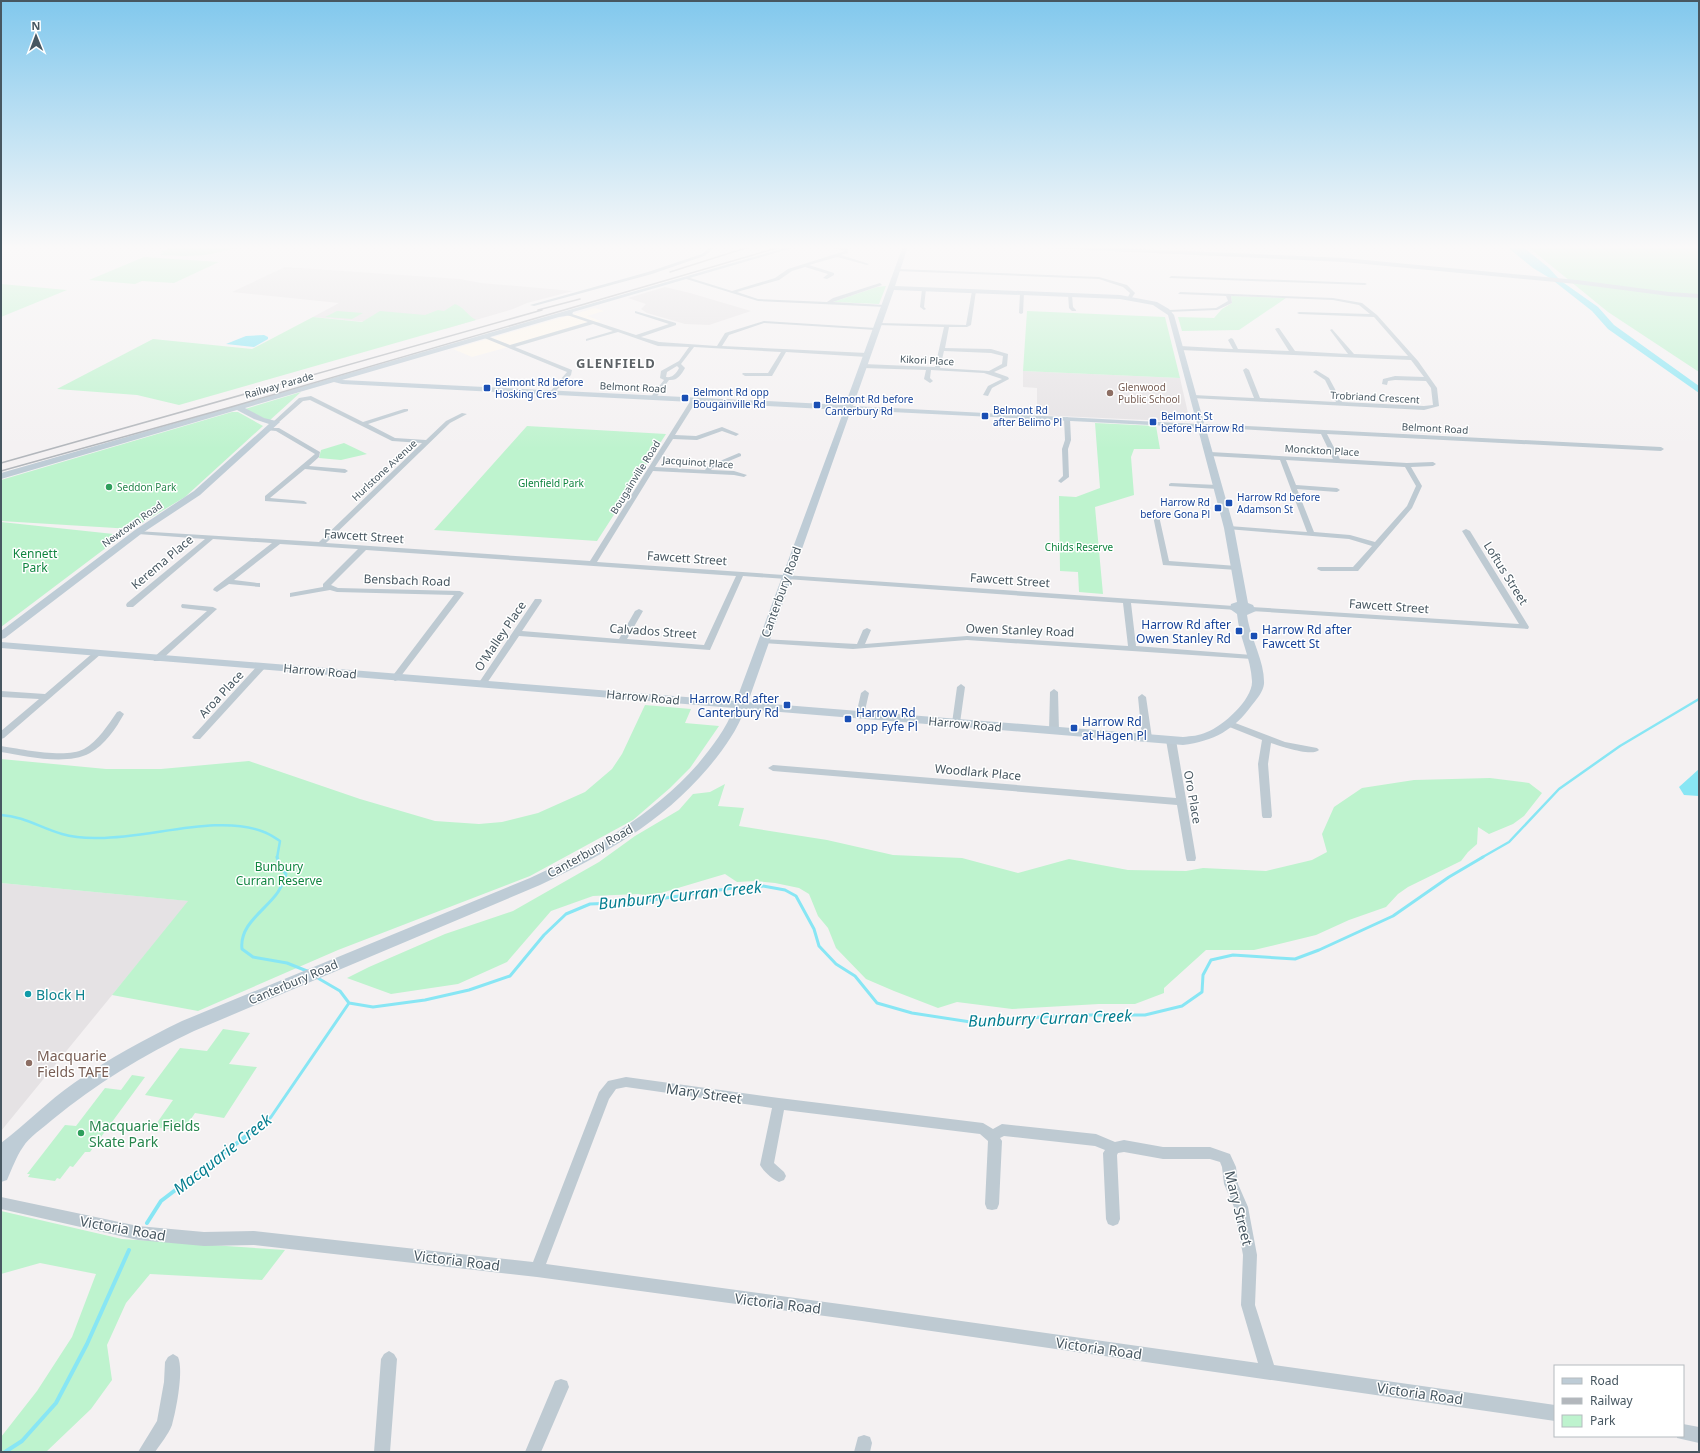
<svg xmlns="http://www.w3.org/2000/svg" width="1700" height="1453" viewBox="0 0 1700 1453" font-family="'Noto Sans',sans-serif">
  <rect width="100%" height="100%" fill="#f4f1f2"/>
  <path fill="#fef7ec" d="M595,308L604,311L587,316L601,321L472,357L453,349Z"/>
  <path fill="#e5e2e4" d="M285,267L460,279L481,283L573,291L527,303L513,309L445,329L313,317L339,303L232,292Z
    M665,287L690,293L751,311L709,325L685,324L647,313L641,309L646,304L628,298Z
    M1023,371L1180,378L1190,422L1037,415V388L1023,387Z
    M1,883L189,901L1,1131Z"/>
  <path fill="#bef3ce" d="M165,246H272L237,248L206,255L184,256L159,255L164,253L161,251L168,249Z
    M1527,246H1699V372L1608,312Z
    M144,257L219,262L174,283L142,281L135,284L89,280Z
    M1,284L67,290L1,317Z
    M886,286L879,304L833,302L877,287Z
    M1231,296L1286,298L1239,330L1182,331L1178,317L1214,318L1222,309L1232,303Z
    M455,304C464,307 468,316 476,320L179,405L137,395L57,389L153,339L252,349L313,317L362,322L380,311L425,315L438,310L444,311Z
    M337,311L363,313L352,319L325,317Z
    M1027,311L1165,317L1180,378L1023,371Z
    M301,392L269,421L245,409Z
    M232,412H238L263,426L185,497L132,529L1,521V480Z
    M1095,423L1156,426L1160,449H1134L1131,457L1134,495L1095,507L1103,594L1079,592L1078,572L1060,571L1059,496L1076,497L1100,488Z
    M527,426L666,434L597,541L434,530Z
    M344,443L367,454L341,460L319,458L321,450Z
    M1,522L123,535L1,627Z
    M645,705L691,709L685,723L719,726L690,768L670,788L633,820L530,876L338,950L198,1011L112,995L188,901L1,883V759L106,769H161L249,761L360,799L435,821L479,824L502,822L538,813L585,792L612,769L622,754Z
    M1490,778L1529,783L1542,793L1524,816L1513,824L1489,834L1478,827L1477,844L1468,852L1461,861L1408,887L1398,894L1386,907L1349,920L1316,935L1254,950H1206L1164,988V993L1135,1004H1099L1012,1009L957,1002L938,1008L894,991L866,979L836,948L828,928L818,916L809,894L799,888L775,883L756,881L737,882L725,874L651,896L638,894L593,896L551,911L507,962L458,984L391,994L347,978L369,967L445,934L513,911L599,862L635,836L679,810L693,794L710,792L725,784L718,806L744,808L739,826L827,840L893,855L962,858L1018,873L1069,859L1128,870L1186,871L1203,868L1266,871L1312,860L1327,852L1322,834L1334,807L1362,788L1414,780Z
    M223,1029L250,1033L229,1064L257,1067L224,1118L195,1113L183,1131L154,1127L173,1100L145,1095L180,1048L207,1051Z
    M132,1075L145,1077L90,1152H85L73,1167L70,1166L60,1179L57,1178L55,1181L28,1177L30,1174H27L65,1125L76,1126L105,1088L121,1090Z
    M1,1211L122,1239L285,1250L262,1280L150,1274L126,1303L107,1345L112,1380L91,1409L46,1452H1V1437L37,1391L72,1337L96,1274L40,1263L1,1274Z"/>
  <path fill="#88e6f4" d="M1506,246H1522L1549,268L1568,289L1533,268Z
    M264,335L268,337V339L254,347L226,344L246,336Z
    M1699,769V796L1684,795L1679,787Z"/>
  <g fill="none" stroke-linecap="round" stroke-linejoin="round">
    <path stroke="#88e6f4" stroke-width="2.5" d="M1,815C23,816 41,828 62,834C72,837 84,838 95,838C146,840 217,813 264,832C270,834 275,838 280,841L277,858
      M1481,858L1509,842L1559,789L1620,746L1699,699"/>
    <path stroke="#88e6f4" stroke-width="3" d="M277,857L280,866L286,874C284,880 282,886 278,892C266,910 239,924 242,949L253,957L287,963L307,971
      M316,977L340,991L349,1003L373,1007L425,1000L469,990L510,976L544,935L566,914L590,904L638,902L733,888L763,886L785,890L796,896L814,929L819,946L836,964L855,976L877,1003L912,1013L977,1023L1063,1015H1145L1182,1006L1202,992L1203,975L1211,960L1233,955L1295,959L1319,950L1393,916L1449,877L1483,857
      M265,1122L271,1117L349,1003"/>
    <path stroke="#88e6f4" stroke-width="4" d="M147,1223L161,1201L266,1121
      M5,1452L22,1441L56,1403L87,1344L129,1250"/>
    <path fill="#88e6f4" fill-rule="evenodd" d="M1550,276H1554L1598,307L1614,325L1699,386V393L1608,329L1592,311L1550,278Z"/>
    <path fill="#becad2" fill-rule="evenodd" d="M710,246H714L710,252L704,256L652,274L534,306L530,305L648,272L702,254L707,250Z
      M827,246H833L848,249V253L841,255L869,264L867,265L837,257L809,265L834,273V275L827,279L823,278L828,274L805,267L792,271L779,280L737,292L758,299L827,302L833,298L880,283L882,285L833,302L884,305H886V307L758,301L683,278L687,277L732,291L775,278L788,269L845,251Z
      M898,269L1099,277L1127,285L1135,293L1131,299H1127L1130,293L1123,287L1099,279L896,271Z
      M1171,276L1365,283L1367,284L1365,285L1169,278Z
      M924,288L926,289L924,307L926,309L924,310L920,307L922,289Z
      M974,290L976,291L971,325L967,327H949L945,348L991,349L1008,354L1007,366L994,372L1008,377L1009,379L992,388L988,396L983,395L988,386L1002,379L984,373L931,370L930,378L933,381L930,383L924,379L926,370L863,368L860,366L863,364L935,367L944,327L878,325L876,324L878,323L966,325L972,291ZM944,351L991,353L1003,356L1002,364L989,371L940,368Z
      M1022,292L1024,293L1023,313L1021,314L1019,313L1020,293Z
      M1180,292L1333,298L1362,303L1377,315L1418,361L1437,388L1439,406L1424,410L1191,398V396L1193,395L1254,398L1243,370L1246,368L1249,370L1260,398L1336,402L1325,380L1313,372L1316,370L1329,378L1342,402L1424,406L1433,405L1431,388L1426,381L1395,380L1388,381L1387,385L1382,384L1383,379L1395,376L1424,377L1411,360L1180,350L1177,348L1180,346L1233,349L1228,340L1231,338L1233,339L1238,349L1289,351L1275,329L1277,328H1279L1295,351L1348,354L1330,330L1332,329L1354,354L1408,356L1374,317L1299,314L1297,313L1299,312L1370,314L1359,305L1333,300L1231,296L1232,303L1217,310L1167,312V311L1169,310L1216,308L1228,301L1226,296L1178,294Z
      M1068,294L1072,295L1073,307L1076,310V311H1072L1069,308Z
      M635,311L676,323V325L641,337L659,342L717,346L725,333L764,321L876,328L878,329L876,330L764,323L729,335L722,346L867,353L870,355L867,357L786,352L772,376H745L742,374L743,373H768L781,352L694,347L681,364L685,368C681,375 677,381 669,380L655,399L653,400L650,398L664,380L660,378L661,371L679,361L689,347L658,346L618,332L586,341V339L613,331L593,324L515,347L572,370L571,375L552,395L549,393L567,372L482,337L487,336L510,345L588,322L567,315V314L569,313L636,335L669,324L635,313ZM677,366L679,368C676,374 672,378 666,377L667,372Z
      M311,396L363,422L404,409H408V411L368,424L395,438L426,440L446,421L462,413L467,414L450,423L326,543L590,561L691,400L694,398L697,400L675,435L696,436L722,427L739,434L736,436L722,431L697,440L673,439L655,467L705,470L708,466L739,453L741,454V456L712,468L711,470L734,471L747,475L744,477L734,475L653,471L597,562L1234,606L1238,608L1237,610L1131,603L1136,646L1252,655L1256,657L1252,659L967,640L853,649L763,643L759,641L760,639L857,644L863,630L867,628L871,630L865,644L967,636L1128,646L1123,603L743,576L710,650L519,636L485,686L482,687L478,684L535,599H541L542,601L522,631L619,639L635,611L639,609L643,611L627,639L704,645L736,576L366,550L331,585L338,588L460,591L464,593L398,680L395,681L391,678L454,595L337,592L330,590L290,597V593L323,587V584L358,549L280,544L234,580L257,583H260V587L229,584L217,592L213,590L214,588L272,543L213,539L133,607H127L126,605L127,603L205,539L138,534L134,532L136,531L319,542L422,443L392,441L310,400L303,401L278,423H274V421L299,398Z
      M1067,417L1070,419L1071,440L1068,449L1069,477L1061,483L1058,481L1063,476L1062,449L1065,440L1064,419Z
      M1207,424L1661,447L1664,449L1661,451L1327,434L1340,459L1407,463L1433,462L1436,464L1433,466L1411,467L1422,486L1412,508L1358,571H1321L1317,569L1318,567H1353L1372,546L1349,539L1227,529L1226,528L1229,526L1307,532L1280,460L1210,456L1207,454L1210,452L1333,459L1321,434L1205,427L1204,426ZM1286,460L1405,467L1416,486L1407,506L1375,542L1350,535L1314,532L1297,489L1337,492L1340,490L1337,488L1296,485Z
      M266,428H279L320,452L319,457L309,466L345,469L348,471L345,473L305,469L270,498L304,501L307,503L306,504L265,501V496L315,454L276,431L266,430Z
      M1171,483L1218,485L1221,487L1218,489L1169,486V484Z
      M1156,514L1159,516L1169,561L1237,566L1241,568L1237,570L1163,565L1153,516Z
      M1466,529L1470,531L1529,627L1528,629L1251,611L1247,609L1251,607L1519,624L1462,531Z
      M182,604L213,607L217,609L160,661H154L153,659L154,657L207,611L182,608L181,606Z
      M94,652H100L101,654L4,738L1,739V731L39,699L1,697V691L45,694Z
      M262,663L266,666L265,668L200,739H194L192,737L194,735L259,664Z
      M961,684L965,687L960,723L956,726L952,723L957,687Z
      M1054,689L1058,692L1059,731L1054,734L1049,731L1050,692Z
      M865,690L869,693L864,715L860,718L856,715L861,693Z
      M1142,694L1146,697L1152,738L1147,741L1142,738L1138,697Z
      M120,711L124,714C116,728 105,745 90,753C66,766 26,756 1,752V746C21,749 66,759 84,749C98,741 108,725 117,712Z
      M1230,721L1285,742L1317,748L1319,750C1312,757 1280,746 1271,743L1268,764L1272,816L1271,818H1263L1262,816L1258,764L1262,740L1227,726L1226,724L1227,722Z
      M1171,737L1176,740L1196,858L1195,861H1187L1186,858L1177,805L773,771L768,768L773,765L1176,798L1166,740Z
      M626,1077L779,1098L983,1123L993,1129L1002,1124L1096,1134L1115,1142L1124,1140L1163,1147H1210L1230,1154L1236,1167L1238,1184L1248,1207L1257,1255L1255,1305L1274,1365L1555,1405V1421L862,1321L537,1277L254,1245L204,1246L138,1240L1,1209V1197L138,1226L204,1232L254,1231L533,1262L599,1092L608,1081ZM626,1087L772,1108L760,1165C764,1172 772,1179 779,1182L784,1180L786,1176L784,1172L774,1163L784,1110L980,1134L988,1141L985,1204L987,1209L992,1210L997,1209L999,1204L1002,1141L1000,1138L1004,1136L1095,1146L1105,1150L1103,1153L1106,1219L1108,1224L1113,1226L1118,1224L1120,1219L1117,1155L1118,1153L1124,1152L1163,1159H1210L1220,1162L1222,1167L1224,1184L1234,1207L1243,1255L1241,1305L1258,1363L862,1307L546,1264L609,1099L616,1089Z
      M389,1351L394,1354L397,1359L390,1452H374L381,1359L384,1354Z
      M173,1354L178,1357C184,1370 176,1411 172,1425C168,1435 161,1443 155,1452H138L157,1421L164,1382L165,1362L168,1357Z
      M561,1379L567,1381L569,1387L541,1452H525L555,1381Z
      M1683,1424L1699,1427V1443L1677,1438V1436H1683Z
      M864,1435L870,1437L872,1443L870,1452H854L858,1437Z"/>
    <path fill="#beccd6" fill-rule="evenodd" d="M792,246H799L573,312L572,315L559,317L342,380L845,405L903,246H908L895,286L1120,295L1157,302L1169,309L1174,315L1204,423L1201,425L1207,424L1211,426L1206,429L1234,528L1248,603L1253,605L1256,611L1247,615L1248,621C1252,641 1265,663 1264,684C1263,692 1257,699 1252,705C1234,730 1214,741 1183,745L745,709C737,731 723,750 708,768C661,823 605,854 540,885L194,1031C143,1055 96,1084 52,1120C43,1128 29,1137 23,1147C16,1157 12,1169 7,1180L1,1182V1143C26,1124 48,1101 74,1083C108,1059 145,1039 182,1021L530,878C593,849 651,817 698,764C712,747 726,729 734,708L1,648V642L736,701L844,410L342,384L334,382L245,408L264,418L280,422L200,495L141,534L5,638L1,639V631L135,530L194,491L269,424L254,419L237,410L1,479V473ZM894,290L1120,299L1153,305L1168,315L1197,424L853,406ZM851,410L1190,427L1198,429L1224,528L1237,602L1231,604L1230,609L1237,614C1239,637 1251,658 1252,681C1253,699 1223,726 1207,732C1199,736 1191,736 1183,737L748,702Z
      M1044,246H1073L1344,258L1577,280L1669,292L1699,294V298L1669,296L1577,284L1344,262L1047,248Z"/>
    <path stroke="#b3b7bc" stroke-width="1.5" d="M670,272L752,246
      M538,310L580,299
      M1,463L542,310
      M1,471L231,407L784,246"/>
  </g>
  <linearGradient id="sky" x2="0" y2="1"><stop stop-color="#81c8ed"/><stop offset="0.55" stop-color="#faf9f9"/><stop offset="1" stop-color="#faf9f9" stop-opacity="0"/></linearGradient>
  <rect width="1700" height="449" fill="url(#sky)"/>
  <g fill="#1a4fb4" stroke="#fff" stroke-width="1.5">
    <rect x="483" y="384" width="8" height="8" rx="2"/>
    <rect x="681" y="394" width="8" height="8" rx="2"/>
    <rect x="813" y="401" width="8" height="8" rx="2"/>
    <rect x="981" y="412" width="8" height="8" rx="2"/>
    <rect x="1149" y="418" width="8" height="8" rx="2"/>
    <rect x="1225" y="499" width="8" height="8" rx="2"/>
    <rect x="1214" y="504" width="8" height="8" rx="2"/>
    <rect x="1235" y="627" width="8" height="8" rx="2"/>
    <rect x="1250" y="632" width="8" height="8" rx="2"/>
    <rect x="783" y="701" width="8" height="8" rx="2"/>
    <rect x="844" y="715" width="8" height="8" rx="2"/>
    <rect x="1070" y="724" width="8" height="8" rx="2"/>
  </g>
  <g fill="#8d6e63" stroke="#fff" stroke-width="1.5">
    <circle cx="1110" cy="393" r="4"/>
    <circle cx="29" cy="1063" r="4"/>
  </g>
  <g fill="#2e9e5b" stroke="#fff" stroke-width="1.5">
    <circle cx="109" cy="487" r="4"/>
    <circle cx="81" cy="1133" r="4"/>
  </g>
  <circle fill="#0f9aa8" stroke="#fff" stroke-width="1.5" cx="28" cy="994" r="4"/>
  <g text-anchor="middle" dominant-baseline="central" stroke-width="3" stroke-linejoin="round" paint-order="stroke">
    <g font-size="10" fill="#475761" stroke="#fff">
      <text transform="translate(927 360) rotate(3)">Kikori Place</text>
      <text transform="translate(279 385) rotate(-16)">Railway Parade</text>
      <text transform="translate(633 387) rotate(3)">Belmont Road</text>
      <text transform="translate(1375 397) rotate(3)">Trobriand Crescent</text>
      <text transform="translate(1435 428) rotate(3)">Belmont Road</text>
      <text transform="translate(1322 450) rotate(3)">Monckton Place</text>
      <text transform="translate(698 462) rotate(4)">Jacquinot Place</text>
      <text transform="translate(384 470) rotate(-43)">Hurlstone Avenue</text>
      <text transform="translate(635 477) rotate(-58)">Bougainville Road</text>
      <text transform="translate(132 524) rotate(-35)">Newtown Road</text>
    </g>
    <g font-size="10" fill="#164399" stroke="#fff" text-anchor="start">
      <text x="495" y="382">Belmont Rd before<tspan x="495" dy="12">Hosking Cres</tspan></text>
      <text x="693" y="392">Belmont Rd opp<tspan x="693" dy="12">Bougainville Rd</tspan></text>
      <text x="825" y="399">Belmont Rd before<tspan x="825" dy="12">Canterbury Rd</tspan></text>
      <text x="993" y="410">Belmont Rd<tspan x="993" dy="12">after Belimo Pl</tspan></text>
      <text x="1161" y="416">Belmont St<tspan x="1161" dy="12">before Harrow Rd</tspan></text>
      <text x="1237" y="497">Harrow Rd before<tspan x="1237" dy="12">Adamson St</tspan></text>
      <text x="1210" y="502" text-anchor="end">Harrow Rd<tspan x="1210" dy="12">before Gona Pl</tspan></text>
    </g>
    <g font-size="10" fill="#785e54" stroke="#fff" text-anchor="start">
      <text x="1118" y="387">Glenwood<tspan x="1118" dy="12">Public School</tspan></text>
    </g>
    <g font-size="10" fill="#108540" stroke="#fff">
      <text x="551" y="483">Glenfield Park</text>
      <text x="1079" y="547">Childs Reserve</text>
    </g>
    <g font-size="10" fill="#27864d" stroke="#fff" text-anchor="start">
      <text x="117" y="487">Seddon Park</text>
    </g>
    <g font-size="12" fill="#475761" stroke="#fff">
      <text transform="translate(364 536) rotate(4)">Fawcett Street</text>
      <text transform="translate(687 558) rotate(4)">Fawcett Street</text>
      <text transform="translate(162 562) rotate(-40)">Kerema Place</text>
      <text transform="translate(1506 573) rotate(58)">Loftus Street</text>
      <text transform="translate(407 580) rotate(2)">Bensbach Road</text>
      <text transform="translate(1010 580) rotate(4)">Fawcett Street</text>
      <text transform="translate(781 592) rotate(-70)">Canterbury Road</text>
      <text transform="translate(1389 606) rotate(4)">Fawcett Street</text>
      <text transform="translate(1020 630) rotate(2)">Owen Stanley Road</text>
      <text transform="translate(653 631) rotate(4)">Calvados Street</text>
      <text transform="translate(500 636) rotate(-56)">O'Malley Place</text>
      <text transform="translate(320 671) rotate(5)">Harrow Road</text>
      <text transform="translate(221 694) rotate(-47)">Aroa Place</text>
      <text transform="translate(643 697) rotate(5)">Harrow Road</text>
      <text transform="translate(965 724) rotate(5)">Harrow Road</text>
      <text transform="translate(978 772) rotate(5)">Woodlark Place</text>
      <text transform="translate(1193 797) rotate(80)">Oro Place</text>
      <text transform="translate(590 851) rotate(-29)">Canterbury Road</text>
      <text transform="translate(293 982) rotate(-23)">Canterbury Road</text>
    </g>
    <g font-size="12" fill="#108540" stroke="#fff">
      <text x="35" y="553">Kennett<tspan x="35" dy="14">Park</tspan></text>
      <text x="279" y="866">Bunbury<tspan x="279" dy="14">Curran Reserve</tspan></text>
    </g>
    <g font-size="12" fill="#164399" stroke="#fff" text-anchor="start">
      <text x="1231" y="624" text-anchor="end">Harrow Rd after<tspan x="1231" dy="14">Owen Stanley Rd</tspan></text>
      <text x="1262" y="629">Harrow Rd after<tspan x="1262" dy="14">Fawcett St</tspan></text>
      <text x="779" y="698" text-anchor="end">Harrow Rd after<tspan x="779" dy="14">Canterbury Rd</tspan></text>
      <text x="856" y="712">Harrow Rd<tspan x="856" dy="14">opp Fyfe Pl</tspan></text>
      <text x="1082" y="721">Harrow Rd<tspan x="1082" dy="14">at Hagen Pl</tspan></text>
    </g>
    <g font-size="13" font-weight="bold" letter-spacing="1" fill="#5d6367" stroke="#fff">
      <text x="616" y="363">GLENFIELD</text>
    </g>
    <g font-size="14" fill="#0d838f" stroke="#fff" text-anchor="start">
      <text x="36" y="994">Block H</text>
    </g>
    <g font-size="14" fill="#785e54" stroke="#fff" text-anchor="start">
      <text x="37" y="1055">Macquarie<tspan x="37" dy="16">Fields TAFE</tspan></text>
    </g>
    <g font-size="14" fill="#475761" stroke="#fff">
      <text transform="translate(704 1093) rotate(8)">Mary Street</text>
      <text transform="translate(1239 1208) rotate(76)">Mary Street</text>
      <text transform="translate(123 1228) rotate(10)">Victoria Road</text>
      <text transform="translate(457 1260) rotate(7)">Victoria Road</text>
      <text transform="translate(778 1303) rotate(7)">Victoria Road</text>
      <text transform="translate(1099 1348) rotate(8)">Victoria Road</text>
      <text transform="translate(1420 1393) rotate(8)">Victoria Road</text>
    </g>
    <g font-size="14" fill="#27864d" stroke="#fff" text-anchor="start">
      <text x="89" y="1125">Macquarie Fields<tspan x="89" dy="16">Skate Park</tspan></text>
    </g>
    <g font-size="16" font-style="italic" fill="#057e90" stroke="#fff">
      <text transform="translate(680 895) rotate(-6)">Bunburry Curran Creek</text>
      <text transform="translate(1050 1018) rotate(-2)">Bunburry Curran Creek</text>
      <text transform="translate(222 1154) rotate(-38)">Macquarie Creek</text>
    </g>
  </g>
  <rect width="1700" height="1453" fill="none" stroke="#475761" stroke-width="4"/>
  <rect x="1554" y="1365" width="130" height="72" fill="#ffffff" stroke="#b5bcc0"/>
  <rect x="1562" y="1378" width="20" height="6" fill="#beccd6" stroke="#b5bcc0"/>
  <text x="1590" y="1385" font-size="12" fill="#475761">Road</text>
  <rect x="1562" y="1398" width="20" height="6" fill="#b3b7bc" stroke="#b5bcc0"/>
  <text x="1590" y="1405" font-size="12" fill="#475761">Railway</text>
  <rect x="1562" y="1415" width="20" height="12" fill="#bef3ce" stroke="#b5bcc0"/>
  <text x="1590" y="1425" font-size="12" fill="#475761">Park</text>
  <g transform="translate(36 36) rotate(359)" stroke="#ffffff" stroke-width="3" paint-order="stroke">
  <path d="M0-3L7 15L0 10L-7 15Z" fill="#475761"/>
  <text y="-6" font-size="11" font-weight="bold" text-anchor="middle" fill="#475761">N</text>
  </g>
</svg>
